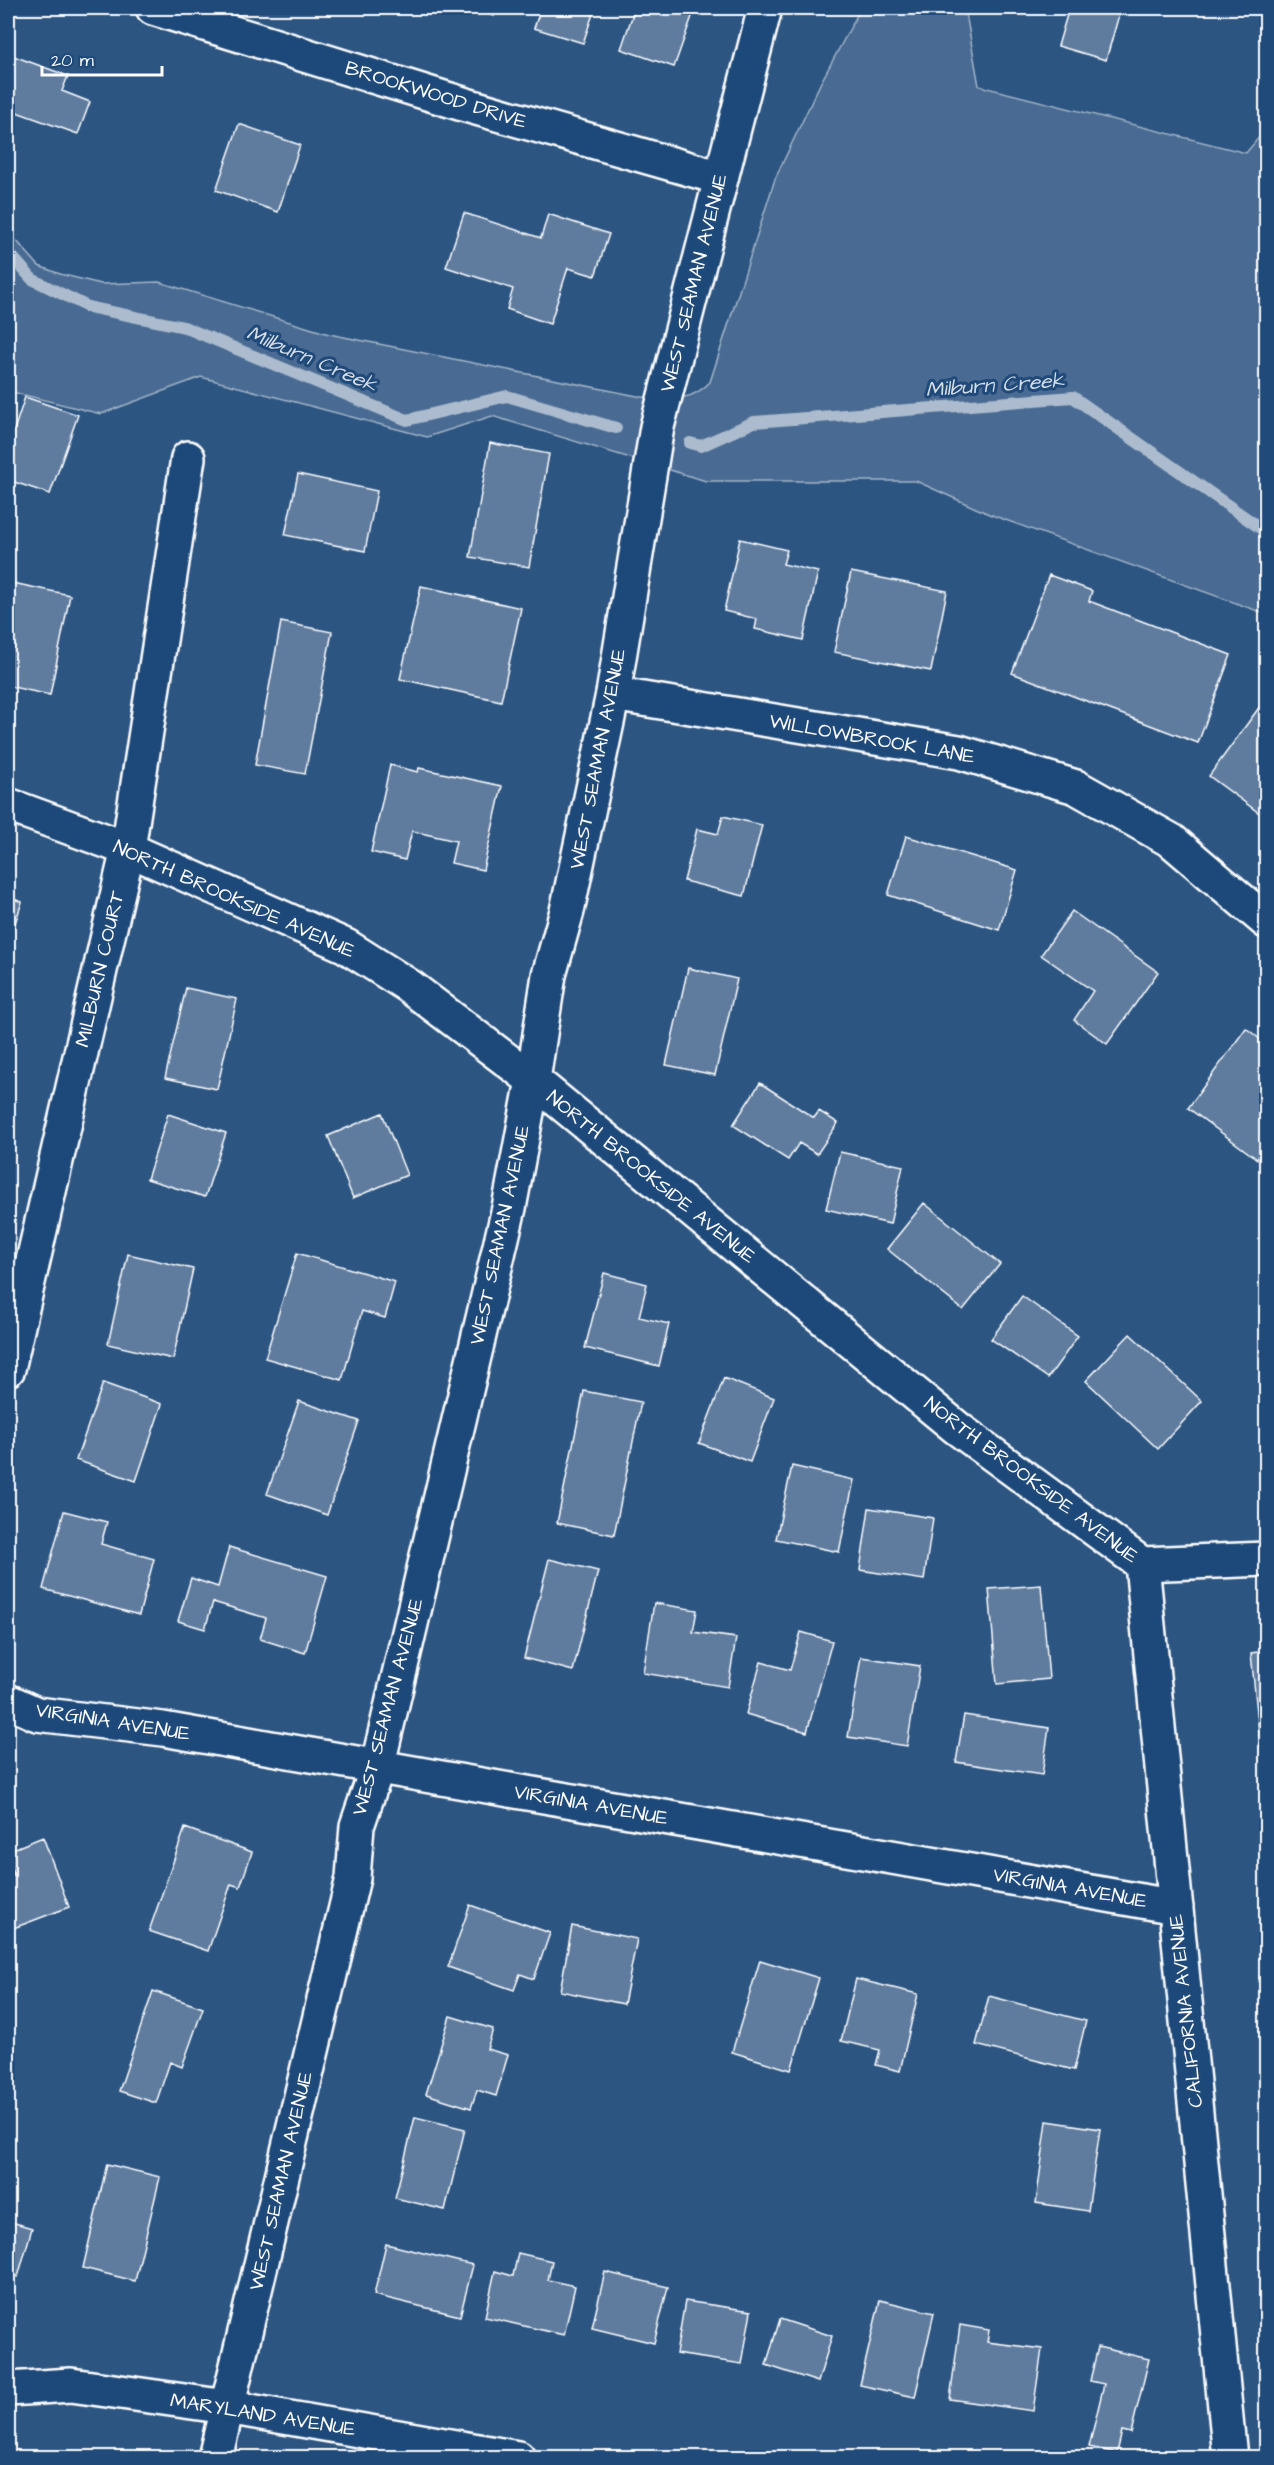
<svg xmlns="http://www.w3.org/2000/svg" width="1274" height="2465" viewBox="0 0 1274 2465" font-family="'Architects Daughter',sans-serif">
  <rect width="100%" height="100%" fill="#2c5582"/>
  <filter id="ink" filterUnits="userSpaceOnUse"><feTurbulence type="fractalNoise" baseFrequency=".0167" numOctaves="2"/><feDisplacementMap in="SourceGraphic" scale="12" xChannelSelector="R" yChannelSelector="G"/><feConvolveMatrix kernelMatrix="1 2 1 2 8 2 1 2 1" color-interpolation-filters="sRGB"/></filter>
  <g filter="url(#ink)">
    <path fill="#486b92" stroke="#a4b5c8" stroke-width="1.5" d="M861,8H965L979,86L1246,153L1266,129V614L989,514L916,481H706L492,416L427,437L201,377L101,414L8,391V231L39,266L60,274L101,284L159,282L329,334L647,398C673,399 691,402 710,382L775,179L820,84Z"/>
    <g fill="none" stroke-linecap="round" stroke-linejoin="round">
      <path stroke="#acbcce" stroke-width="12" d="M8,252L32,279L88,307L184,327L407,420L507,396L616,428
        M690,443L701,446L754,422L1073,397L1266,532"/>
    </g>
    <path fill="#5e7c9f" stroke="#fff" stroke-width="1.5" d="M468,8H496L494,16Z
      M541,8H595L583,43L534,28Z
      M635,8H695L674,67L621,49Z
      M1069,8H1121L1106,60L1058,46Z
      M8,54L68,76L62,91L90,102L78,134L8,109Z
      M239,124L300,145L278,212L216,190Z
      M464,213L541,238L548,214L609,234L595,276L568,268L550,324L507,309L513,289L446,267Z
      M25,397L78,415L50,494L8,480V448Z
      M490,443L549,454L529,567L470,557Z
      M298,474L377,491L365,551L285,535Z
      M740,539L787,550L783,564L818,572L803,640L755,629L757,619L724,611Z
      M851,572L947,591L931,671L834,652Z
      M1049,575L1092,591L1089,601L1231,655L1198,743L1012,673Z
      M8,582L70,595L50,695L8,686Z
      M421,586L521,608L501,701L400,679Z
      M281,622L332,632L305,774L255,765Z
      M1261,705L1266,710V818L1209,776Z
      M390,765L418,772L419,768L502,786L483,870L451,863L456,841L412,831L405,860L371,852Z
      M723,816L762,825L744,896L684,881L697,829L718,834Z
      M906,836L1017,870L999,930L888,895Z
      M8,897L22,902L8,945Z
      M1072,911L1158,972L1107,1044L1074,1020L1093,991L1041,955Z
      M688,968L737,979L715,1075L666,1065Z
      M186,988L237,999L217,1089L165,1078Z
      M1246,1028L1266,1044V1146L1257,1159L1188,1108Z
      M760,1083L814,1118L819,1111L838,1123L817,1154L799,1143L788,1160L733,1125Z
      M382,1113L407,1175L353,1198L328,1136Z
      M168,1114L226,1133L205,1197L147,1179Z
      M840,1152L903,1166L890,1224L826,1209Z
      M924,1203L1000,1264L963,1310L887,1249Z
      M297,1253L395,1282L385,1318L362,1311L342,1380L265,1358Z
      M128,1254L193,1269L173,1359L108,1344Z
      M604,1273L647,1284L639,1317L669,1324L659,1366L585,1348Z
      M1022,1296L1078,1336L1048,1378L991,1339Z
      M1130,1334L1202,1401L1158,1449L1086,1381Z
      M724,1378L774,1398L750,1462L699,1443Z
      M103,1383L162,1404L136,1481L76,1460Z
      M584,1391L641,1402L614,1535L557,1523Z
      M299,1401L359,1421L327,1515L267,1494Z
      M792,1466L854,1480L839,1552L776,1539Z
      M869,1508L933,1518L924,1580L860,1570Z
      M64,1511L107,1522L101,1544L154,1559L139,1615L43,1589Z
      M229,1547L327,1576L305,1653L260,1639L266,1618L213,1602L205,1629L178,1621L191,1578L218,1587Z
      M549,1559L598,1571L573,1671L524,1658Z
      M1041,1585L1049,1679L997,1684L989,1589Z
      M654,1603L697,1610L693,1632L736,1638L728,1687L643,1673Z
      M801,1632L832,1641L807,1732L746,1714L761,1662L790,1670Z
      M1266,1651V1751L1261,1752L1251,1653Z
      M861,1657L920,1666L907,1746L848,1737Z
      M964,1715L1049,1728L1042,1775L956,1762Z
      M185,1828L252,1852L240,1887L231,1884L208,1951L149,1931Z
      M43,1837L69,1907L11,1929L8,1920V1877L14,1875L8,1851Z
      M470,1905L550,1933L534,1979L520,1974L514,1990L448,1967Z
      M572,1926L637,1939L624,2004L560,1991Z
      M760,1960L819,1978L791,2070L732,2052Z
      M856,1979L918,1994L900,2071L876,2065L880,2050L841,2041Z
      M153,1991L203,2008L182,2067L170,2062L156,2103L119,2091Z
      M989,1996L1086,2021L1074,2070L976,2045Z
      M450,2016L493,2029L487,2049L508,2055L496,2096L477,2090L471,2108L426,2094Z
      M415,2117L465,2129L445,2210L395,2198Z
      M1047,2121L1100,2129L1088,2211L1036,2203Z
      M107,2164L160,2177L135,2281L83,2268Z
      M8,2221L32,2228L18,2277L8,2274Z
      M386,2244L473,2265L460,2316L374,2295Z
      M518,2253L552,2261L548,2280L575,2286L564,2335L485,2317L495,2271L513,2276Z
      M605,2272L668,2287L654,2343L592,2328Z
      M880,2300L934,2313L915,2397L860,2385Z
      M685,2301L751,2311L742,2364L676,2354Z
      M780,2319L832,2336L818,2382L766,2365Z
      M960,2325L989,2330L987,2342L1042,2349L1033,2411L950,2399Z
      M1098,2347L1149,2359L1131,2433L1122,2431L1117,2453L1089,2447L1104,2384L1090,2381Z"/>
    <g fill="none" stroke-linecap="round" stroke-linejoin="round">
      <defs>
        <path id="minor" d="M153,8L466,105L721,178
          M613,694L959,752L1076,787L1172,841L1266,921
          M8,1369L128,849L188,458
          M1142,1564L1230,2458
          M8,1701L37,1714L163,1729L1176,1907
          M8,2389L71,2385L227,2407L518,2458"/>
        <path id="secondary" d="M8,805L128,849L346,946L409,986L533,1080L957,1428L1142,1564L1266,1559
          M215,2458L353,1878L357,1826L377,1768L509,1208L533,1080L549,975L567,911L613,694L657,427L765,8"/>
      </defs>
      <use href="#minor" stroke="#fff" stroke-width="38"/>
      <use href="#secondary" stroke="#fff" stroke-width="38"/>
      <use href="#minor" stroke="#1f4a7a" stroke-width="33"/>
      <use href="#secondary" stroke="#1f4a7a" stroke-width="33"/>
    </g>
  </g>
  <g text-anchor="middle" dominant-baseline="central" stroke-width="6" stroke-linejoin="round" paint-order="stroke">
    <g font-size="20" fill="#fff" stroke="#1f4a7a">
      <text transform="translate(436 95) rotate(17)">BROOKWOOD DRIVE</text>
      <text transform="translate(694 283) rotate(-76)">WEST SEAMAN AVENUE</text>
      <text transform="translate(872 739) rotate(10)">WILLOWBROOK LANE</text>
      <text transform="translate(598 759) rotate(-79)">WEST SEAMAN AVENUE</text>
      <text transform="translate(234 899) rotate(24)">NORTH BROOKSIDE AVENUE</text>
      <text transform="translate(100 969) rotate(-77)">MILBURN COURT</text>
      <text transform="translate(651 1177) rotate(39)">NORTH BROOKSIDE AVENUE</text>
      <text transform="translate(500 1235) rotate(-78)">WEST SEAMAN AVENUE</text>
      <text transform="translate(1031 1480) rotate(37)">NORTH BROOKSIDE AVENUE</text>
      <text transform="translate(388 1707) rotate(-75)">WEST SEAMAN AVENUE</text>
      <text transform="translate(113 1722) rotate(9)">VIRGINIA AVENUE</text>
      <text transform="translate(591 1805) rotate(10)">VIRGINIA AVENUE</text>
      <text transform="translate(1070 1888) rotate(10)">VIRGINIA AVENUE</text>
      <text transform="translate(1186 2011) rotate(-96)">CALIFORNIA AVENUE</text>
      <text transform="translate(281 2181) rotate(-77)">WEST SEAMAN AVENUE</text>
      <text transform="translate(263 2415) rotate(9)">MARYLAND AVENUE</text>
    </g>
    <g font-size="21" font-style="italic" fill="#d5dde6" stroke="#1f4a7a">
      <text transform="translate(312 359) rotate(23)">Milburn Creek</text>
      <text transform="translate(995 385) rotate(-4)">Milburn Creek</text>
    </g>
  </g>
  <rect width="1274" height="2465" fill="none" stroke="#1f4a7a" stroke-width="30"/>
  <rect x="15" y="15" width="1244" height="2435" fill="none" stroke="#fff" stroke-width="2" filter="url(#ink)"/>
  <path d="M42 66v9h120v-9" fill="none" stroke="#ffffff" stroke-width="3"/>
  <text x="51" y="66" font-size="18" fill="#ffffff" stroke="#1f4a7a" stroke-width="4.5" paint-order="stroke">20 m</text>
</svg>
